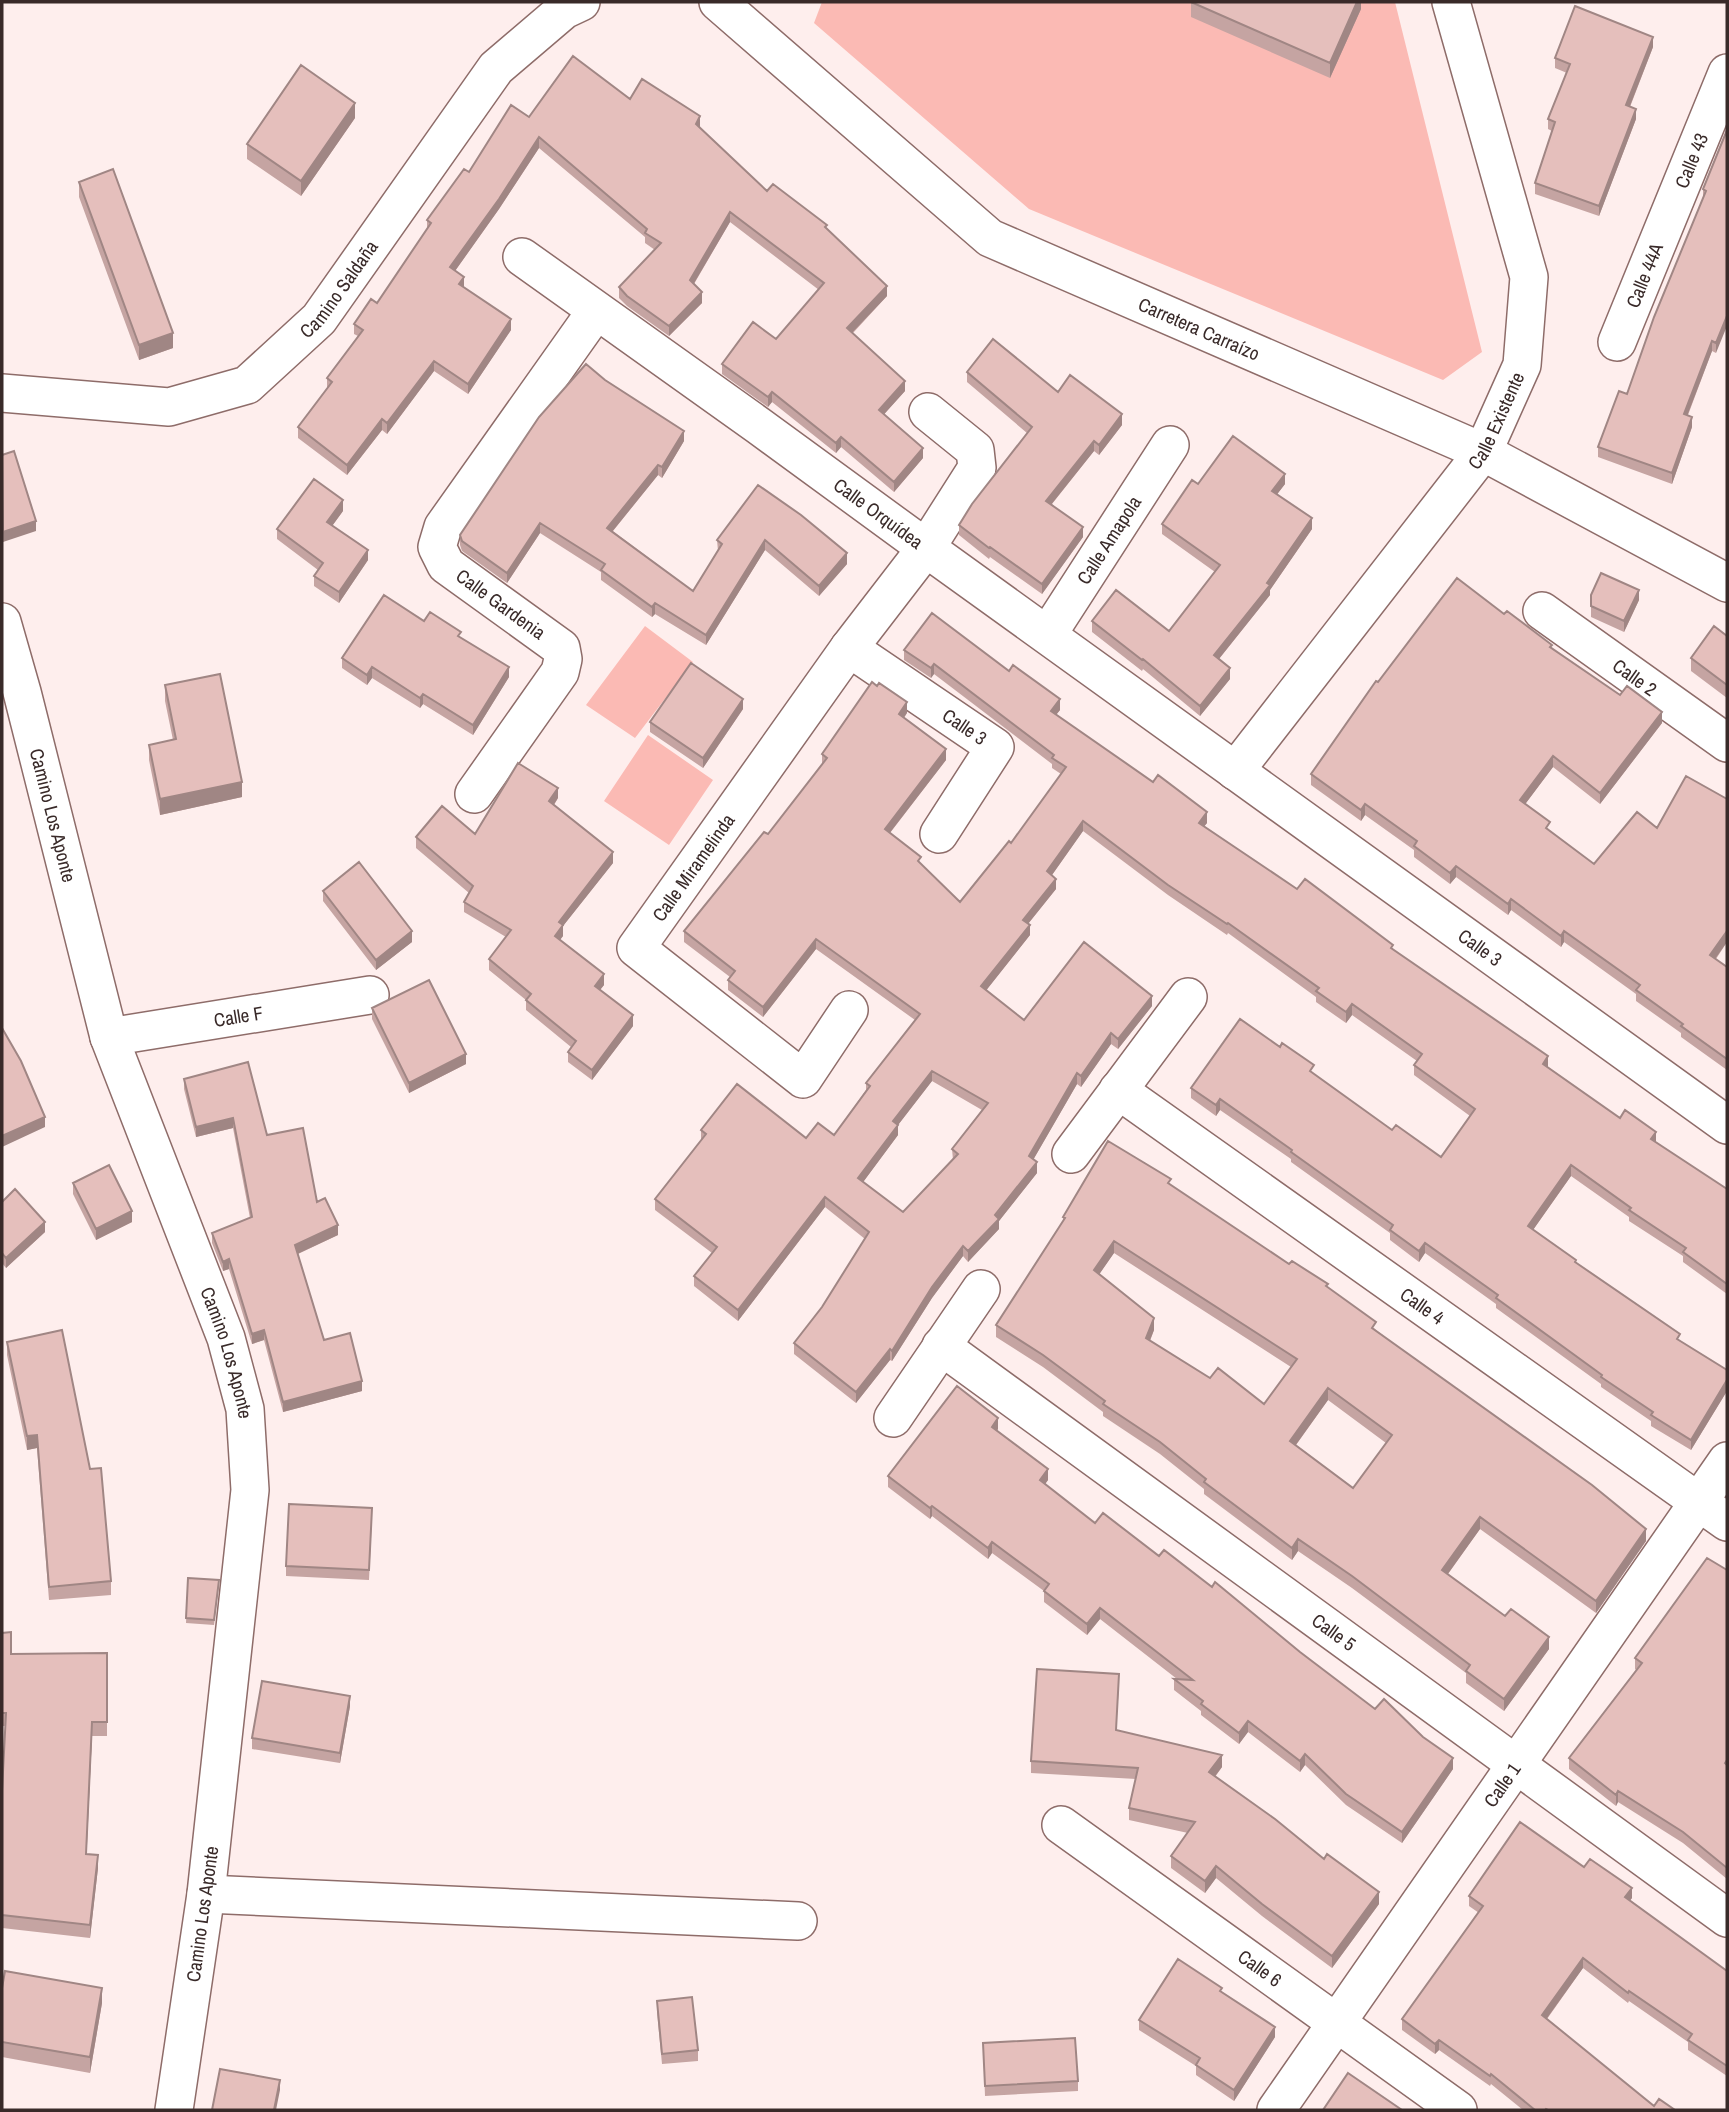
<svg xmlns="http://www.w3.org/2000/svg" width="1729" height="2112" viewBox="0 0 1729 2112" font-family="'Archivo Narrow',sans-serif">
  <rect width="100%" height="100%" fill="#feeeed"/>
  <path fill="#fbbab4" d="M822,2H1395L1482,352L1443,380L1029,209L814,23Z
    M645,626L693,662L635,738L586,705Z
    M648,735L713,780L669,845L604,801Z"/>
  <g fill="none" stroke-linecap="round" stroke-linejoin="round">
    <defs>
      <g id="minor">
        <path id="s1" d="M718,2L990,238L1483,452L1727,583"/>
        <path id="s2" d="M522,257L759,426L926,548L1727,1125"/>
        <path id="s3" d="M1617,342L1727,73"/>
        <path id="s4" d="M2,393L169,407L247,385L319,319L496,68L564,10L581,2"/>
        <path id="s5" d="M1542,611L1727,743"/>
        <path id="s6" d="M2,622L22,692L109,1037L226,1338L245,1409L250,1490L206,1894L174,2110"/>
        <path id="s7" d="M1048,634L1170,445"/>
        <path id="s8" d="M849,648L995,747L939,834"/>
        <path id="s9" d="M1235,771L1483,452L1522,365L1529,277L1451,2"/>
        <path d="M474,794L560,672L563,659L561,648L446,565L437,547L443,527L596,311"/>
        <path id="s10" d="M849,1010L803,1079L636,948L849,648L926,548L977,468L975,450L928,412"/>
        <path id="s11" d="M109,1037L370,995"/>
        <path id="s12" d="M1118,1090L1727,1522"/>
        <path d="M1071,1154L1188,997"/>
        <path id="s13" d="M941,1346L1727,1918"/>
        <path d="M893,1418L981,1289"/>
        <path id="s14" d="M1061,1825L1458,2110"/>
        <path d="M206,1894L798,1921"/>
        <path id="s15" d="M1276,2110L1727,1461"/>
      </g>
    </defs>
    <use href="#minor" stroke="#8e6c69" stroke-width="40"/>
    <use href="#minor" stroke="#fff" stroke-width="37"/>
  </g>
  <path fill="#c5a4a2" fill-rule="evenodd" d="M1191,2H1361V9L1330,78L1191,17Z
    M1653,47L1630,107L1636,119L1599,216L1535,194V183L1552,131L1548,129V119L1567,73L1555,68V58Z
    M630,99L700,127V128L767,191L827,228L887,296L853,333L905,391L884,414L923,458L894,492L841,447L836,453L772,402L768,407L722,374V364L776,339L819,290L730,222L694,284L702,303L669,336L627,306L619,298V287L655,250L645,243V237L539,148L499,209L455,271L463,288L511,330L468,394L434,371L387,434L382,430L347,475L298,438V427L327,389V378L358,336L354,334V324L377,303L427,229V220L469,172L529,117Z
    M355,118L301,196L247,159V144Z
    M1727,130L1716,353L1712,351L1688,415L1692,427L1672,484L1598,457V447L1627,394L1703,198V189Z
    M79,182L173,348L139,360L79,197Z
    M967,372L1058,392L1122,425L1099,455L1094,451L1052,504L1083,537L1042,594L990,557L989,559L959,535V525L1027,433L967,382Z
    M605,380L684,441L662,478L658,475L613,531L693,591L718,551L717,540L758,485L847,564L819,596L765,550L706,645L655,614L652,617L601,580V572L540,533L507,583L462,551L460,545V535Z
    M1198,484H1285L1277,494L1312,529L1270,590V595L1219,659L1230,679L1200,716L1143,669L1142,671L1092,632V621L1169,631L1215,572L1162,534V524Z
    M343,511L332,526L368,560L339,603L314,586V576L318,570L277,539V529Z
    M1591,595L1639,600L1624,632L1591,617Z
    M424,621L461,638L509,677L473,735L423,704L420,708L372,678L367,685L342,668V658Z
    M1727,636V698L1691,671V658Z
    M1552,649L1662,723L1600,804L1553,767L1525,804L1550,831L1594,864L1657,828L1727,799V942L1716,959L1727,967V1070L1681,1037V1033L1636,1001V994L1564,942L1561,947L1511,910L1508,915L1456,877L1450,884L1414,857V850L1365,815L1361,821L1311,785V774L1378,682Z
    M904,650L1060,710L1056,715L1207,823L1204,826L1297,889L1393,950L1548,1067L1620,1118L1727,1189V1294L1683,1262V1256L1629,1221V1217L1571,1176L1533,1230L1680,1341L1727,1370V1391L1691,1450L1651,1426V1421L1601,1387V1384L1496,1308V1304L1425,1253L1419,1262L1390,1240V1233L1291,1162V1159L1220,1110L1216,1116L1191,1098V1088L1314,1074L1392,1130L1441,1157L1470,1116L1414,1075V1065L1417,1061L1352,1015L1346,1023L1316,1002V997L1228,933L1227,935L1168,895L1083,831L1052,875L1056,889L1028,924L1030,935L986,990L1024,1020L1152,1006L1118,1049L1111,1044L1081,1087L1077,1084L1033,1160L1037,1173L999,1221V1229L968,1262L963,1256L932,1298L892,1361L890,1360L856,1403L794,1354V1343L822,1307L865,1239L825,1207L738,1321L694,1286V1276L712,1253L655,1210V1199L701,1141V1130L806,1138L834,1135L866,1090V1083L915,1020L816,949L763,1017L728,990V980L730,977L684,942V931L768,834L822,764V754L907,713L904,718L946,760L890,833L921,865L960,902L1011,843L1061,774L1052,768V764L934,674L931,678L904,660ZM932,1081L982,1110L952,1149L953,1160L903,1212L863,1182L898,1135V1125Z
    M165,685L242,797L160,815L149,760V745L173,740L165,701Z
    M743,709L703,768L650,732V722Z
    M558,798L554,805L613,863L563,926V936L560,940L604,985L600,990L633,1026L592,1080L568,1062V1052L571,1047L526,1010V1000L489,970V959L506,937L464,912V902L469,893L416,848V837L475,834Z
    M323,891L412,942L376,970L323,901Z
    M372,1008L466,1064L409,1093L372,1019Z
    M184,1079L267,1135L317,1202L338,1235L298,1254L324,1340L362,1391L283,1412L264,1340L252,1344L229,1269L223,1271L212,1243V1233L250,1218L233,1128L196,1137L184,1089Z
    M73,1183L132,1222L96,1240L73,1194Z
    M1171,1185L1289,1264L1328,1287L1376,1330L1646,1541L1596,1613L1480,1529L1448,1574L1549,1649L1504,1711L1466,1683V1673L1352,1588L1298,1551L1292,1560L1204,1494V1489L1160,1454L1103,1416V1412L1043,1367L996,1337V1325L1063,1222V1217ZM1114,1253L1291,1367L1264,1404L1210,1378L1150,1341L1154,1330L1099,1274ZM1328,1400L1386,1443L1353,1488L1296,1445Z
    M2,1202L45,1232L6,1268L2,1263Z
    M7,1342L111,1581V1595L49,1600L37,1448L27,1450L7,1355Z
    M998,1429L997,1431L1048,1480L1045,1484L1095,1523L1159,1556L1300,1652L1453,1769L1402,1843L1346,1805L1305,1765L1300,1772L1248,1732L1239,1744L1201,1715V1711L1174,1690V1679H1177L1100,1619L1087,1635L1044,1602V1591L992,1553L988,1559L932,1516L930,1519L888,1487V1476Z
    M372,1518L369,1580L286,1576V1566Z
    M1727,1570V1879L1683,1843L1618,1802L1616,1806L1569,1769V1758L1636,1670L1635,1669V1658Z
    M188,1578L219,1585L214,1625L186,1623Z
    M2,1633L11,1654L107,1653V1736H92L86,1854L98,1868L90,1938L2,1928V1791L5,1726H2Z
    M1119,1686L1116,1730L1222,1767L1215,1777L1379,1904L1332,1968L1262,1916L1216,1878L1205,1893L1171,1868V1856L1188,1833L1129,1820V1808L1136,1779L1031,1773V1761Z
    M350,1706L340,1763L252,1749V1738Z
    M1584,1867L1632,1898L1630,1900L1727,1972V2076L1688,2050V2042L1629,2001L1628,2003L1583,1968L1547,2019L1654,2106L1675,2110H1523L1491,2084L1490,2086L1439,2050L1435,2054L1402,2030V2019L1479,1913L1469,1906V1896Z
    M2,1988L102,2003L90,2073L2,2057Z
    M1222,1992L1275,2037L1234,2101L1196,2075V2066L1139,2030V2020Z
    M657,2001L698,2050V2061L662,2064L657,2012Z
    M983,2043L1078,2081V2091L985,2096Z"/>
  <path fill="#a08684" d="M1357,2H1361V9L1330,78V63Z
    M1653,37V47L1626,116V105Z
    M355,103V118L301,196V181Z
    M1636,109V119L1599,216V206Z
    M700,116V127L696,134V124Z
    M539,137V148L499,209L450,278V267Z
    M730,212V222L690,290V280Z
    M464,277V287L459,295V284Z
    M887,286V296L847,338V328Z
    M702,292V303L669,336V326Z
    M1727,316V326L1716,353V343Z
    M511,319V330L468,394V384Z
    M173,333V348L139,360V345Z
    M1712,341V351L1684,424V414Z
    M434,361V371L387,434V423Z
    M905,381V391L879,420V410Z
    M772,392V402L768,407V397Z
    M1122,414V425L1099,455V445Z
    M1692,417V427L1672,484V473Z
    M382,419V430L347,475V465Z
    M684,431V441L662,478V467Z
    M841,437V447L836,453V443Z
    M1094,441V451L1046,511V501Z
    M923,448V458L894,492V482Z
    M658,465V475L607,538V528Z
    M1285,474V484L1272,501V491Z
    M343,500V511L327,533V522Z
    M1312,518V529L1270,590V595L1214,665V655L1267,583Z
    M36,521V531L3,542V532Z
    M540,523V533L507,583V573Z
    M1083,527V537L1042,594V584Z
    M765,540V550L706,645V635Z
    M368,550V560L339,603V592Z
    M847,553V564L819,596V586Z
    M1639,590V600L1624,632V621Z
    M655,603V614L652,617V607Z
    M934,664V674L931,678V668Z
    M372,667V678L367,685V675Z
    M509,667V677L473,735V725Z
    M1230,668V679L1200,716V706Z
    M423,694V704L420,708V698Z
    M743,699V709L703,768V758Z
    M1060,699V710L1051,721V711Z
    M907,702V713L899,724V714Z
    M1662,712V723L1600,804V793Z
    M946,749V760L885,839V829Z
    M1553,756V767L1520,811V800Z
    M242,782V797L160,815V799Z
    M558,788V798L549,812V801Z
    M1365,804V815L1361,821V810Z
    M1207,812V823L1199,833V823Z
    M1083,821V831L1047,882V871Z
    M613,852V863L563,926V936L555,946V936L559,922Z
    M1456,866V877L1450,884V873Z
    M1056,879V889L1023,930V920Z
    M1511,899V910L1508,915V904Z
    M1030,925V935L981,997V986Z
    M412,931V942L376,970V960Z
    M1564,931V942L1561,947V936Z
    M1727,931V942L1710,966V955Z
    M816,939V949L763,1017V1007Z
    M604,974V985L595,996V986Z
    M1152,996V1006L1118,1049V1039Z
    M1352,1004V1015L1346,1023V1012Z
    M633,1015V1026L592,1080V1070Z
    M1111,1033V1044L1081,1087V1076Z
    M466,1054V1064L409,1093V1083Z
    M1548,1056V1067L1543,1074V1064Z
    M932,1071V1081L898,1125V1135L858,1189V1178L893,1121Z
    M1077,1073V1084L1029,1167V1156Z
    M1220,1099V1110L1216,1116V1105Z
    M45,1117V1127L2,1147V1136Z
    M233,1118V1128L196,1137V1127Z
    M1656,1132V1142L1651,1139Z
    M1037,1162V1173L999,1221V1229L968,1262V1251Z
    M1571,1165V1176L1528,1237V1226Z
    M825,1197V1207L738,1321V1310Z
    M132,1211V1222L96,1240V1229Z
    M45,1222V1232L6,1268V1258Z
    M338,1225V1235L295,1255V1245Z
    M1114,1241V1253L1094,1282V1270Z
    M1425,1243V1253L1419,1262V1251Z
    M963,1246V1256L932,1298L892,1361V1351L932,1287Z
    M229,1259V1269L223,1271V1262Z
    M1154,1318V1330L1146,1350V1338Z
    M264,1330V1340L252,1344V1334Z
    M890,1349V1360L856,1403V1392Z
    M1727,1380V1391L1691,1450V1440Z
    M362,1381V1391L283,1412V1402Z
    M1328,1388V1400L1290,1453V1441Z
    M998,1418V1429L992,1438V1427Z
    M37,1435V1448L27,1450V1436Z
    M1048,1469V1480L1040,1491V1480Z
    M932,1506V1516L930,1519V1508Z
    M1480,1517V1529L1442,1582V1570Z
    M1646,1529V1541L1596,1613V1601Z
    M1298,1539V1551L1292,1560V1548Z
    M992,1542V1553L988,1559V1548Z
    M1100,1608V1619L1087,1635V1624Z
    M1549,1637V1649L1504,1711V1699Z
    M350,1696V1706L340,1763V1753Z
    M1248,1721V1732L1239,1744V1733Z
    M92,1722V1736L86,1867V1854Z
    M1305,1754V1765L1300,1772V1761Z
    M1222,1755V1767L1209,1784V1772Z
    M1453,1758V1769L1402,1843V1832Z
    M1618,1791V1802L1616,1806V1795Z
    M98,1855V1868L90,1938V1925Z
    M1216,1866V1878L1205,1893V1881Z
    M1632,1888V1898L1625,1907V1897Z
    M1379,1892V1904L1332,1968V1956Z
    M1583,1958V1968L1542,2025V2015Z
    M102,1988V2003L90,2073V2057Z
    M1275,2027V2037L1234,2101V2090Z
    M1439,2040V2050L1435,2054V2044Z
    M280,2080V2090L276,2110H274Z"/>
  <path fill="#e5bfbc" stroke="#a08684" stroke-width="2" fill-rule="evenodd" d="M1191,2H1357L1330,63Z
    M1575,6L1653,37L1626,105L1636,109L1599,206L1535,183L1555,122L1548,119L1570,64L1555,58Z
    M573,56L630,99L642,79L700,116L696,124L767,191L773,184L827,225L825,227L887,286L847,328L905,381L879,410L923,448L894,482L841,437L836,443L772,392L768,397L722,364L753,322L776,339L824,283L730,212L690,280L702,292L669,326L627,296L619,287L661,243L645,233L647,229L539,137L499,199L450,267L464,277L459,284L511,319L468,384L434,361L387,423L382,419L347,465L298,427L332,382L327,378L363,330L354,324L371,299L377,303L431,223L427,220L464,169L469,172L511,105L529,117Z
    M301,65L355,103L301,181L247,144Z
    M1727,130V316L1716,343L1712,341L1684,414L1692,417L1672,473L1598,447L1619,391L1627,394L1654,317L1706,191L1703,189Z
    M113,169L173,333L139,345L79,182Z
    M993,339L1058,392L1070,375L1122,414L1099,445L1094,441L1046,501L1083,527L1042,584L990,547L989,548L959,525L972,504L1032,427L967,372Z
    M586,364L605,380L684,431L662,467L658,465L607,528L693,591L722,544L717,540L758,485L801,515L847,553L819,586L765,540L706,635L655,603L652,607L601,570L605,564L540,523L507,573L462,541L460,535L539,417Z
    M1233,436L1285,474L1272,491L1312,518L1267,583L1270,585L1214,655L1230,668L1200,706L1143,659L1142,660L1092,621L1116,590L1169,631L1220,565L1162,524L1192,480L1198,484Z
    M14,451L36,521L3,532L2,455Z
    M314,479L343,500L327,522L368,550L339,592L314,576L323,563L277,529Z
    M1601,573L1639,590L1624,621L1591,606V595Z
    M1457,578L1504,614L1507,611L1552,645L1550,647L1620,695L1627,686L1662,712L1600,793L1553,756L1520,800L1550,822L1546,828L1594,864L1637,812L1657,828L1686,776L1727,799V931L1710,955L1727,967V1059L1681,1026L1683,1024L1636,990L1640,985L1564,931L1561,936L1511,899L1508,904L1456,866L1450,873L1414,846L1417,841L1365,804L1361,810L1311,774L1376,681L1378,682Z
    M384,595L424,621L430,612L461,632L458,636L509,667L473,725L423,694L420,698L372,667L367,675L342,658Z
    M932,613L1009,671L1013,665L1060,699L1051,711L1153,782L1158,775L1207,812L1199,823L1297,889L1305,879L1393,945L1391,948L1548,1056L1543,1064L1620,1118L1625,1110L1656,1132L1651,1139L1727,1189V1284L1683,1252L1686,1248L1629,1210L1631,1208L1571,1165L1528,1226L1576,1260L1575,1262L1680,1334L1677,1339L1727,1370V1380L1691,1440L1651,1415L1653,1412L1601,1377L1602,1375L1496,1298L1498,1295L1425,1243L1419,1251L1390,1230L1393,1225L1291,1152L1292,1150L1220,1099L1216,1105L1191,1088L1240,1019L1280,1047L1282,1043L1314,1065L1310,1071L1392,1130L1396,1125L1441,1157L1475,1109L1414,1065L1422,1054L1352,1004L1346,1012L1316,991L1319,988L1228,923L1227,924L1168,885L1083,821L1047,871L1056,879L1023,920L1030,925L981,986L1024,1020L1084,942L1152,996L1118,1039L1111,1033L1081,1076L1077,1073L1029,1156L1037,1162L995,1215L999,1219L968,1251L963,1246L932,1287L892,1351L890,1349L856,1392L794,1343L822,1307L869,1232L825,1197L738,1310L694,1276L717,1247L655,1199L706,1134L701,1130L737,1084L806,1138L818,1123L834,1135L870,1086L866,1083L920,1014L816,939L763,1007L728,980L735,971L684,931L764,832L768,834L827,758L822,754L872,682L877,686L879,683L907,702L899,714L946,749L885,829L921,857L918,861L960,902L1009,841L1011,843L1066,767L1052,758L1054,755L934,664L931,668L904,650ZM932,1071L988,1103L952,1149L958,1154L903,1212L858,1178L898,1125L893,1121Z
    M1714,626L1727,636V685L1691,658Z
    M691,663L743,699L703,758L650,722Z
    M220,674L242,782L160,799L149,745L176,739L165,685Z
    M518,763L558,788L549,801L613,852L559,922L563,925L555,936L604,974L595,986L633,1015L592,1070L568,1052L576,1041L526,1000L531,994L489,959L511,930L464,902L473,886L416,837L442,806L475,834Z
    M359,862L412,931L376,960L323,891Z
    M429,980L466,1054L409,1083L372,1008Z
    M2,1028L21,1061L45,1117L2,1136Z
    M248,1062L267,1135L303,1128L317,1202L325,1198L338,1225L295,1245L324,1340L350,1333L362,1381L283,1402L264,1330L252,1334L229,1259L223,1262L212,1233L252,1217L233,1118L196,1127L184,1079Z
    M1108,1141L1171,1179L1168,1183L1289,1264L1292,1261L1328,1284L1326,1286L1376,1322L1372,1328L1592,1485L1646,1529L1596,1601L1480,1517L1442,1570L1505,1616L1511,1609L1549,1637L1504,1699L1466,1671L1470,1665L1352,1576L1298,1539L1292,1548L1204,1482L1206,1479L1160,1442L1103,1404L1105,1401L1043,1355L996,1325L1065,1218L1063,1217ZM1114,1241L1297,1359L1264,1404L1218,1368L1210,1378L1146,1338L1154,1318L1094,1270ZM1328,1388L1392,1435L1353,1488L1290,1441Z
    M109,1165L132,1211L96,1229L73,1183Z
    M15,1189L45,1222L6,1258L2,1253V1202Z
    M62,1330L90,1469L101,1468L111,1581L49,1587L37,1435L27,1436L7,1342Z
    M957,1386L998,1418L992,1427L1048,1469L1040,1480L1095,1523L1103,1513L1159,1556L1164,1550L1212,1587L1215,1582L1300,1652L1375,1709L1384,1699L1423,1737L1453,1758L1402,1832L1346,1794L1305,1754L1300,1761L1248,1721L1239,1733L1201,1704L1203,1701L1174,1679L1193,1680L1100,1608L1087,1624L1044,1591L1049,1584L992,1542L988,1548L932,1506L930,1508L888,1476Z
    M289,1504L372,1508L369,1570L286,1566Z
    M1707,1558L1727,1570V1760L1725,1763L1727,1765V1868L1683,1832L1618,1791L1616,1795L1569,1758L1642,1663L1635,1658Z
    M188,1578L219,1580L214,1620L186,1618Z
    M11,1632V1654L107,1653V1722H92L86,1854L98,1855L90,1925L2,1915V1791L6,1713H2V1633Z
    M1037,1669L1119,1674L1116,1730L1222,1755L1209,1772L1275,1819L1324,1859L1327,1854L1379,1892L1332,1956L1262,1904L1216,1866L1205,1881L1171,1856L1195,1822L1129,1808L1138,1768L1031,1761Z
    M262,1681L350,1696L340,1753L252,1738Z
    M1520,1822L1584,1867L1590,1859L1632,1888L1625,1897L1727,1971V2066L1688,2040L1692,2034L1629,1991L1628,1993L1583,1958L1542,2015L1654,2106L1659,2099L1675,2110H1548L1546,2109L1545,2110H1535L1491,2074L1490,2076L1439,2040L1435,2044L1402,2019L1483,1906L1469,1896Z
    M1178,1959L1222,1988L1220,1991L1275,2027L1234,2090L1196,2065L1200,2058L1139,2020Z
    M5,1971L102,1988L90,2057L2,2042V1988Z
    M692,1997L698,2050L662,2054L657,2001Z
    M1075,2038L1078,2081L985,2086L983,2043Z
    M220,2069L280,2080L274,2110H212Z
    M1348,2073L1402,2110H1323Z"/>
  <g text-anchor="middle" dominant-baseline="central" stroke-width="7" stroke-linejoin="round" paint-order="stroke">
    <g font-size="19" fill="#392a29" stroke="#fff">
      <text stroke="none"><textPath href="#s3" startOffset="196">Calle 43</textPath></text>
      <text stroke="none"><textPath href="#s3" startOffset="72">Calle 44A</textPath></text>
      <text stroke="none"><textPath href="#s4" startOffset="382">Camino Saldaña</textPath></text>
      <text stroke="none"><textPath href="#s1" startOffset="588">Carretera Carraízo</textPath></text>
      <text stroke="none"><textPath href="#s9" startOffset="438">Calle Existente</textPath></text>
      <text stroke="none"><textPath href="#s2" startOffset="439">Calle Orquídea</textPath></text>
      <text stroke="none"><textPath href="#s7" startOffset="112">Calle Amapola</textPath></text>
      <text transform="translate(501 604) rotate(36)">Calle Gardenia</text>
      <text stroke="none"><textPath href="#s5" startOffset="114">Calle 2</textPath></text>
      <text stroke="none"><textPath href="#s8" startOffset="140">Calle 3</textPath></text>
      <text stroke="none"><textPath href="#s6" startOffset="200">Camino Los Aponte</textPath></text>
      <text stroke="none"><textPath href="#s10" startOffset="394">Calle Miramelinda</textPath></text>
      <text stroke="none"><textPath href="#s2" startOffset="1181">Calle 3</textPath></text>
      <text stroke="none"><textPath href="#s11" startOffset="131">Calle F</textPath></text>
      <text stroke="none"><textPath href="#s12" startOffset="373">Calle 4</textPath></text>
      <text stroke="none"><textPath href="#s6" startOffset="766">Camino Los Aponte</textPath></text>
      <text stroke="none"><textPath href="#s13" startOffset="486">Calle 5</textPath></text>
      <text stroke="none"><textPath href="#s15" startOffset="396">Calle 1</textPath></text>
      <text transform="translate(202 1914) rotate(-82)">Camino Los Aponte</text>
      <text stroke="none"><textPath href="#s14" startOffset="245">Calle 6</textPath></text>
    </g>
  </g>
  <rect width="1729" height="2112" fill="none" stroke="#392a29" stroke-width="7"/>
</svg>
